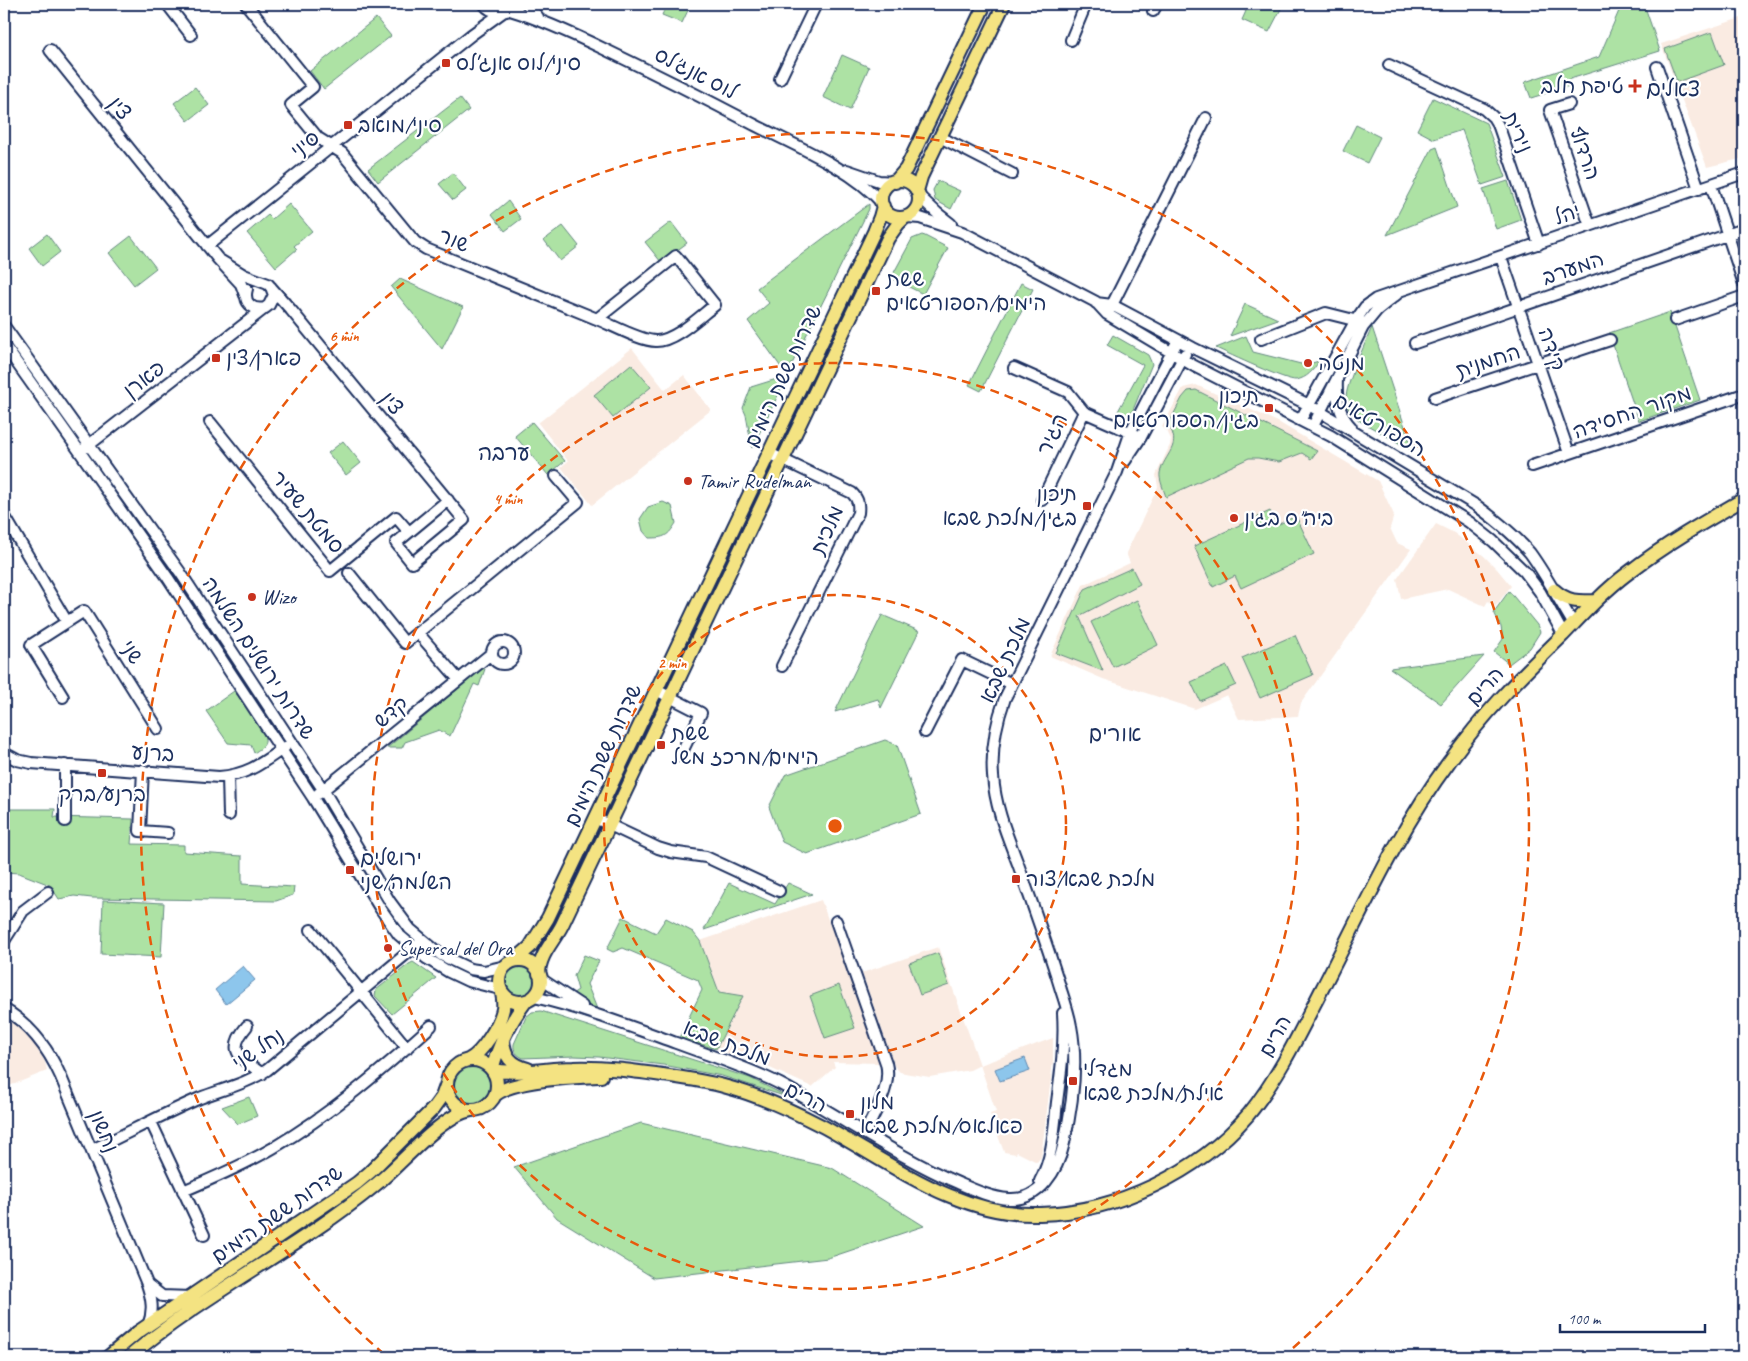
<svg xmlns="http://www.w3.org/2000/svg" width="1748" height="1361" viewBox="0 0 1748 1361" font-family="Caveat,'Playpen Sans Hebrew',sans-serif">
  <rect width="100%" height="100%" fill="#fff"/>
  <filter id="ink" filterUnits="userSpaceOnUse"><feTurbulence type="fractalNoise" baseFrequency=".02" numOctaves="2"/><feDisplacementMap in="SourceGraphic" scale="10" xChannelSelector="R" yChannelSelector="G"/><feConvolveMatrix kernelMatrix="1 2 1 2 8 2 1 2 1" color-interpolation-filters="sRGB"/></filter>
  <g filter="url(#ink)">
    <path fill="#faebe2" d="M1744,17V158L1707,167L1661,44Z
      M632,348L665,390L684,375L711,410L592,505L561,467L568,461L538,423Z
      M1196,385L1278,422L1378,481L1394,515L1390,528L1397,543L1411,549L1301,703L1298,716L1239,719L1227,695L1195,709L1103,679L1050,656L1083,585L1130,563L1126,553L1158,487L1156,475L1170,445L1171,439L1167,431L1162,427L1183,388Z
      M1436,524L1454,533L1484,556L1497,569L1511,586L1495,607L1488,601L1485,606L1448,589L1401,599L1397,579Z
      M821,900L880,1063L833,1062L835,1067L812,1087L761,1064L716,1049L743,996L719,993L700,941Z
      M938,947L980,1065L1053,1038V1062L1046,1118L1041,1157L1037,1162L1017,1152L1016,1154L1004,1152L990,1114L996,1112L980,1065L970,1070L930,1077L910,1074L900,1072L895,1067L862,973Z
      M4,1015L18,1025L33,1040L45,1062L47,1071L4,1088Z"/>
    <path fill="#ade2a4" stroke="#648881" d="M667,4H691L682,23L662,15Z
      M1233,4H1282L1283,5L1269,32L1242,20L1246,11Z
      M1622,4H1644L1660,51L1567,80L1569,86L1531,98L1525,82L1599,57Z
      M376,18L391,36L324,89L310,71Z
      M1712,32L1724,65L1677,82L1665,49Z
      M842,55L869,67L850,110L823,97Z
      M195,87L209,105L188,121L174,103Z
      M460,98L469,110L378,182L368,169Z
      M1433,98L1486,123L1506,177L1482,185L1462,130L1434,139L1417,130Z
      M1356,125L1380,137L1367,163L1343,151Z
      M1437,147L1457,207L1387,235L1432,149Z
      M453,173L466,190L453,200L439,184Z
      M938,181L960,191L951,209L935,200L933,190Z
      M1508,181L1521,220L1496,229L1483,189Z
      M508,201L521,219L505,231L492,214Z
      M289,204L312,231L294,246L297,249L276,267L247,233L268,215L272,219Z
      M869,204V209L788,372L783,370L748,321L769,303L757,288Z
      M671,222L687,243L661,262L645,242Z
      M563,226L579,246L560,261L544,240Z
      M47,234L60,252L42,266L29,248Z
      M922,235L925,236L948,248L923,294L891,278L912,239Z
      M131,236L156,268L134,285L109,253Z
      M400,279L463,307L442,349L391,287Z
      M1021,283L1033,289L981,391L969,385Z
      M1245,304L1278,319L1230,336Z
      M1670,312L1700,400L1639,421L1609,333Z
      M1372,327L1413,451L1360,421C1352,415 1346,409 1346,399C1345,386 1366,342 1372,327Z
      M1113,335L1148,355L1152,364L1130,417L1117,413L1143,365L1107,345Z
      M1246,336L1253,352L1305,365L1319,361C1313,371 1307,378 1296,380C1286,381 1229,354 1216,348Z
      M631,364L651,387L613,418L594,395Z
      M780,378L785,381L752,448L746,415L743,408L751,387Z
      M1196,390L1317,451L1311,459L1302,453L1279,462L1258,458H1249L1166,497C1164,490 1159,480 1160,473C1164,454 1183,446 1168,425L1182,398L1188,391Z
      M532,422L565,461L548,475L515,436Z
      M343,441L361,463L346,475L328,453Z
      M663,502L672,506L676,523C668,536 665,538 649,538L643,531L640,519L648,507Z
      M1270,511L1277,525L1296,516L1314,554L1241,588L1235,576L1213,587L1194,546Z
      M1132,568L1140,584L1079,616L1103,671L1056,653L1085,589Z
      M1509,591L1537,625L1540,632L1530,648L1509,664L1494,652L1503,639L1501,627L1494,612Z
      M1137,600L1158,645L1113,667L1091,622Z
      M882,615L919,631L881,708L878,699L835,712Z
      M1295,635L1313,675L1260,698L1242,658Z
      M1484,656L1441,704L1390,668Z
      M1227,666L1236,685L1200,701L1191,682Z
      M483,668L485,669L479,686L474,684L450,736L439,730L405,742L402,748H387Z
      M234,691C242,701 267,730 265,742C264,747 258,750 254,753L251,745L228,743L206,711Z
      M885,740L897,745L921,814L807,854L782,842L769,807L785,775Z
      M4,809H55L54,817L133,819L131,844L184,845V852L242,856V884L294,887L293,895L276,901L92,898L74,896L59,899L50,885L19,873L4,872Z
      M729,883L775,904L788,883L812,894L704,930Z
      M103,900L164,903L161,957L101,954Z
      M623,917L656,933L666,918L693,932L700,941L719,992L743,996L716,1049L679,1038L702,990L698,980L623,948L613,952L607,949Z
      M938,953L949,985L920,995L909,963Z
      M584,955L599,961L587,984L597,1009L587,1006L572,994L578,990L574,976Z
      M413,962L436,978L392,1014L375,996L376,990L409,964Z
      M502 981a18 18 0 1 1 36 0a18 18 0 1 1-36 0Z
      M839,985L855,1028L825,1038L810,996Z
      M541,1011L750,1078L790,1098L722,1076L663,1065L599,1057L574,1056L523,1058C517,1055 513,1051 514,1044L526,1017L532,1012Z
      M450 1085a22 22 0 1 1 44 0a22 22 0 1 1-44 0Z
      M249,1097L257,1116L238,1124L222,1107Z
      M641,1123L832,1168L924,1226L828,1258L654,1278L557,1218L514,1167Z"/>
    <path fill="#8dc6ec" stroke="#5f8ab3" d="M243,966L255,980L226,1004L215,990Z
      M1025,1058L1030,1071L1000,1081L995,1069Z"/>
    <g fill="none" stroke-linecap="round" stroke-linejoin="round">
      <defs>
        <path id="minor" d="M167,4L191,35
          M246,4L313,87L291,105L318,138L342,153L415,242L426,249L597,319
          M484,4C493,16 508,13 519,4
          M527,4L538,17
          M510,10C543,20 573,34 604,49C654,73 704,98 753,124C794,145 851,168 882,203
          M1153,11L1157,4
          M1071,40L1086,4
          M50,50L218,259L241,284L245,295
          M1389,65L1484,109L1493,117L1499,127L1539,244
          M1657,67L1699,189
          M780,79L816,4
          M1569,104L1550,110L1590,226
          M940,137L1012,174
          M847,170L879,181L894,182
          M1711,185L1744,284
          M918,195L937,213L951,224
          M907,217L920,218L962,232L1096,302L1107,314L1194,366L1331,436L1469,522L1493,541L1525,572L1540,592L1563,634
          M207,246L471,35L503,12
          M676,256L715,305C700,316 675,341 656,341C641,341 612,325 597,319Z
          M1501,257L1569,453
          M218,259L244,275L268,284L291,310L464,520L412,563L396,543L448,500
          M247,289C243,302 252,311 265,308
          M1096,303L1112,305L1193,348L1309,405L1477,506C1496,520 1515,535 1530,553C1546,575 1559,600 1573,623
          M1110,309L1206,118
          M1675,320L1744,296
          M4,326L180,572L324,791L390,902L410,929L441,955L470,969L484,971L505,966
          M1261,339L1326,313L1362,322
          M1415,343L1744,229
          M4,345L80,452L168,578L313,798L380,908L399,935L426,958L449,972L468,981L500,989
          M1014,368L1068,392L1084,412L1141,437
          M1337,380C1336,397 1339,415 1351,427
          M1435,398L1610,340
          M1301,419L1356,320L1365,307L1376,299L1744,173
          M210,422L330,571L396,517L409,532
          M1313,426L1363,327L1377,310L1397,294
          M85,448L269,305L274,295L271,287
          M769,453L852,493C858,499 859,504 858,513L782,666
          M1125,461L1141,437L1185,354
          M1532,466L1744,394
          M1042,500L1084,412
          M4,515L67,622
          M349,573L405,643L578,502L556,476
          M418,633L459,680
          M492 653a11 11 0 1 1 22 0a11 11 0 1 1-22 0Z
          M656,690L701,713L680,756
          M63,697L31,645L84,611L158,729
          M925,732L962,660L1012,684
          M4,753L17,760L31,763L219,777C248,775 262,763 285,747
          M143,770L140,831L168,833
          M228,776L229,815
          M318,794L492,653
          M595,818L658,848L671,852L706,857L779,891
          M65,821V765
          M836,921L886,1063C892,1087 875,1111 865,1133
          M311,930L407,1048
          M4,941L23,911L48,892
          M541,979L582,1006
          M534,997C582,1008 629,1026 676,1043C711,1056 747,1067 780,1084C840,1116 896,1156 958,1183C974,1190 992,1198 1009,1199C1040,1201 1058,1170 1064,1143C1072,1108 1078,1062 1071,1026C1069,1014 1065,1002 1061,990C1048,947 1033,906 1018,864C1007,835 995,807 993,776C991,749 996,723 1005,698L1117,472L1131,431L1178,340
          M4,1009C31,1025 48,1048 61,1077L147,1284C152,1299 154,1311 148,1326
          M247,1026C225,1052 241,1057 262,1074
          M151,1122L204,1235
          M92,1150C128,1133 163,1114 200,1098C223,1089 246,1084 267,1070L417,945
          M1040,1181C1053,1157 1054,1129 1057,1102C1061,1072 1065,1043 1063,1013
          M183,1191C214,1178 244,1165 273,1148C331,1114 382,1070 431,1026
          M148,1285L162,1296L191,1297"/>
        <path id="major" d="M881 199a19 19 0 1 1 38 0a19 19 0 1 1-38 0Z
          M895,182L906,169L985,4
          M917,191L921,177L1004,4
          M1554,590C1567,602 1578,602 1595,601
          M499 981a21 21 0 1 1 42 0a21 21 0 1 1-42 0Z
          M514,961L530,947L548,918L874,232L880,217L883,206
          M539,974C539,955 554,941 562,925L888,238L898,224L904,218
          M503,1039C504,1056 511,1065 528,1069
          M468,1060C482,1054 500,1024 503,1009C504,1003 503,998 502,993
          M447 1085a25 25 0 1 1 50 0a25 25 0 1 1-50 0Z
          M492,1070C519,1075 547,1068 574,1068C604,1067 633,1071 663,1075C684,1078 706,1081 727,1087C761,1096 793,1111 824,1127C892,1164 959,1217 1040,1214C1117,1212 1198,1173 1248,1115C1279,1077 1300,1032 1322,989C1362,912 1397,832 1449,762C1483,714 1521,676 1563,635C1584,613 1604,591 1628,573C1664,545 1704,522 1744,499
          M492,1070C498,1045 511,1021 526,1001
          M495,1095C513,1079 577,1077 601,1076
          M108,1357L138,1332L357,1183L370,1172L434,1108L442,1097L447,1083
          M129,1357C205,1293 297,1249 374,1186C400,1166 441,1115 471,1110"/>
      </defs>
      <use href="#minor" stroke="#1b2f5e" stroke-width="14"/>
      <use href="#major" stroke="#1b2f5e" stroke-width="16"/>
      <use href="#minor" stroke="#fff" stroke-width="10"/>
      <use href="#major" stroke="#f4e382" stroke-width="12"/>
    </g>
  </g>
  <g fill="none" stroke="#e8590c" stroke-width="2.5" stroke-dasharray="9 6">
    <circle cx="835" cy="826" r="231"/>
    <circle cx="835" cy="826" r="463"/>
    <path d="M384 1354A694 694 0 1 1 1286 1354"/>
  </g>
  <g fill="#c8321e" stroke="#fff" stroke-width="2">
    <rect x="441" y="58" width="10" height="10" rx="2.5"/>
    <path d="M1632.5 78.5h5v5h5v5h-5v5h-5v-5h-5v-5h5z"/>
    <rect x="343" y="120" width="10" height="10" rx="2.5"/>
    <rect x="871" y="286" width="10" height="10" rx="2.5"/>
    <rect x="211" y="353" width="10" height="10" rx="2.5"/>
    <circle cx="1308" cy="363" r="5"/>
    <rect x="1264" y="403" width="10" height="10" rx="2.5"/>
    <circle cx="688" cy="481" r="5"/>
    <rect x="1082" y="501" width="10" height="10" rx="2.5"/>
    <circle cx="1234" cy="518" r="5"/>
    <circle cx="252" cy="597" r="5"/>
    <rect x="656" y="740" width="10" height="10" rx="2.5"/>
    <rect x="97" y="768" width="10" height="10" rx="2.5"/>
    <rect x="345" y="865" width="10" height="10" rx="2.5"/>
    <rect x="1011" y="874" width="10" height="10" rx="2.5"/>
    <circle cx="388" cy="948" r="5"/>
    <rect x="1068" y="1076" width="10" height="10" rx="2.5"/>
    <rect x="845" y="1109" width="10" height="10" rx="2.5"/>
  </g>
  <g text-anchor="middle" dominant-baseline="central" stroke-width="4.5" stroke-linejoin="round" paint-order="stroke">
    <g font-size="21" fill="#1b2f5e" stroke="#fff" text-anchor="start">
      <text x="456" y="63">סיני/לוס אנג׳לס</text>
      <text x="1624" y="86" text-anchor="end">טיפת חלב</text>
      <text x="358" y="125">סיני/מואב</text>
      <text x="886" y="279">ששת<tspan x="886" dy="24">הימים/הספורטאים</tspan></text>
      <text x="226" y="358">פארן/צין</text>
      <text x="1318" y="363">מנטה</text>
      <text x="1259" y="396" text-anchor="end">תיכון<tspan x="1259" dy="24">בגין/הספורטאים</tspan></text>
      <text x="698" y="481">Tamir Rudelman</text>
      <text x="1077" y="494" text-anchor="end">תיכון<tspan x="1077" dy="24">בגין/מלכת שבא</tspan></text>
      <text x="1244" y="518">ביה"ס בגין</text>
      <text x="262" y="597">Wizo</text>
      <text x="671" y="733">ששת<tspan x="671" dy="24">הימים/מרכז משל</tspan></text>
      <text x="102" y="794" text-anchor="middle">ברנע/ברק</text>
      <text x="360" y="858">ירושלים<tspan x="360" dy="24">השלמה/שני</tspan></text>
      <text x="1026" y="879">מלכת שבא/צור</text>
      <text x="398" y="948">Supersal del Ora</text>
      <text x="1083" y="1069">מגדלי<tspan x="1083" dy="24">אילת/מלכת שבא</tspan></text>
      <text x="860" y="1102">מלון<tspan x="860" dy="24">פאלאס/מלכת שבא</tspan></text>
    </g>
    <g font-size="21" fill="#1b2f5e" stroke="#fff">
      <text transform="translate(696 73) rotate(27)">לוס אנג'לס</text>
      <text transform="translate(120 108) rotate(51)">צין</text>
      <text transform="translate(1518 132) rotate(66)">נירית</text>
      <text transform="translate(305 144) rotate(-39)">סיני</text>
      <text transform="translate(1585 153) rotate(71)">הרדוף</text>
      <text transform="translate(1567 214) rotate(-19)">יהל</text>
      <text transform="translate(454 240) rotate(23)">שור</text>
      <text transform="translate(1573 268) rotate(-19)">המערב</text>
      <text transform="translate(1552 349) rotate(71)">קידה</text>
      <text transform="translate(1488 361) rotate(-18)">החמנית</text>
      <text transform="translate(783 376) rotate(-65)">שדרות ששת הימים</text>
      <text transform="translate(144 379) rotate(-38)">פארן</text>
      <text transform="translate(392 403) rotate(51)">צין</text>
      <text transform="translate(1632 412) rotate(-19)">מקור החסידה</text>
      <text transform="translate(1380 425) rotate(31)">הספורטאים</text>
      <text transform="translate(1052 434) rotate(-64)">הגיר</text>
      <text transform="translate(308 512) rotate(50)">סמטת שעיר</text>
      <text transform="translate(827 530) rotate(-66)">מלכית</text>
      <text transform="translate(132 652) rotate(58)">שני</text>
      <text transform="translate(259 658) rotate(57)">שדרות ירושלים השלמה</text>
      <text transform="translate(1005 660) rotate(-65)">מלכת שבא</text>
      <text transform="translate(1485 686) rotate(-48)">הרים</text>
      <text transform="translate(391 712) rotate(-39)">קדש</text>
      <text transform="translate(153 753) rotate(4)">ברנע</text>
      <text transform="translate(603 755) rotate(-65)">שדרות ששת הימים</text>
      <text transform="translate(1275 1036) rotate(-61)">הרים</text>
      <text transform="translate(727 1043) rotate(21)">מלכת שבא</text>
      <text transform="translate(258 1049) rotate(-34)">נחל שני</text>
      <text transform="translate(806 1097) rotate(26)">הרים</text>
      <text transform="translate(104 1131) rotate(67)">נחשון</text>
      <text transform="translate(277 1214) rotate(-35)">שדרות ששת הימים</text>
    </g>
    <g font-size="22" fill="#1b2f5e" stroke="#fff">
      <text x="1673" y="89">צאלים</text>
      <text x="504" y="453">ערבה</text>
      <text x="1115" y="734">אורים</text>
    </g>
  </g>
  <circle cx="835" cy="826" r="8" fill="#e8590c" stroke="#fff" stroke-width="2.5"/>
  <g font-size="15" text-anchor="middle" font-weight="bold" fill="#e8590c" stroke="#fff" stroke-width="4.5" stroke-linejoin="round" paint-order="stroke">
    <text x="344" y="341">6 min</text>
    <text x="508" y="504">4 min</text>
    <text x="672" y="668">2 min</text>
  </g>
  <rect width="1748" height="1361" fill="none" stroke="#fff" stroke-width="20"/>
  <rect x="10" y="10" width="1728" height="1341" fill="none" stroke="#1b2f5e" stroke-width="2" filter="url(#ink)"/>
  <path d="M1560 1324v8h145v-8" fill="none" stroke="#1b2f5e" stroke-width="2.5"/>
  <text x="1568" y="1324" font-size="15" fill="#1b2f5e" stroke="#ffffff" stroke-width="4" paint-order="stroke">100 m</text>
</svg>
